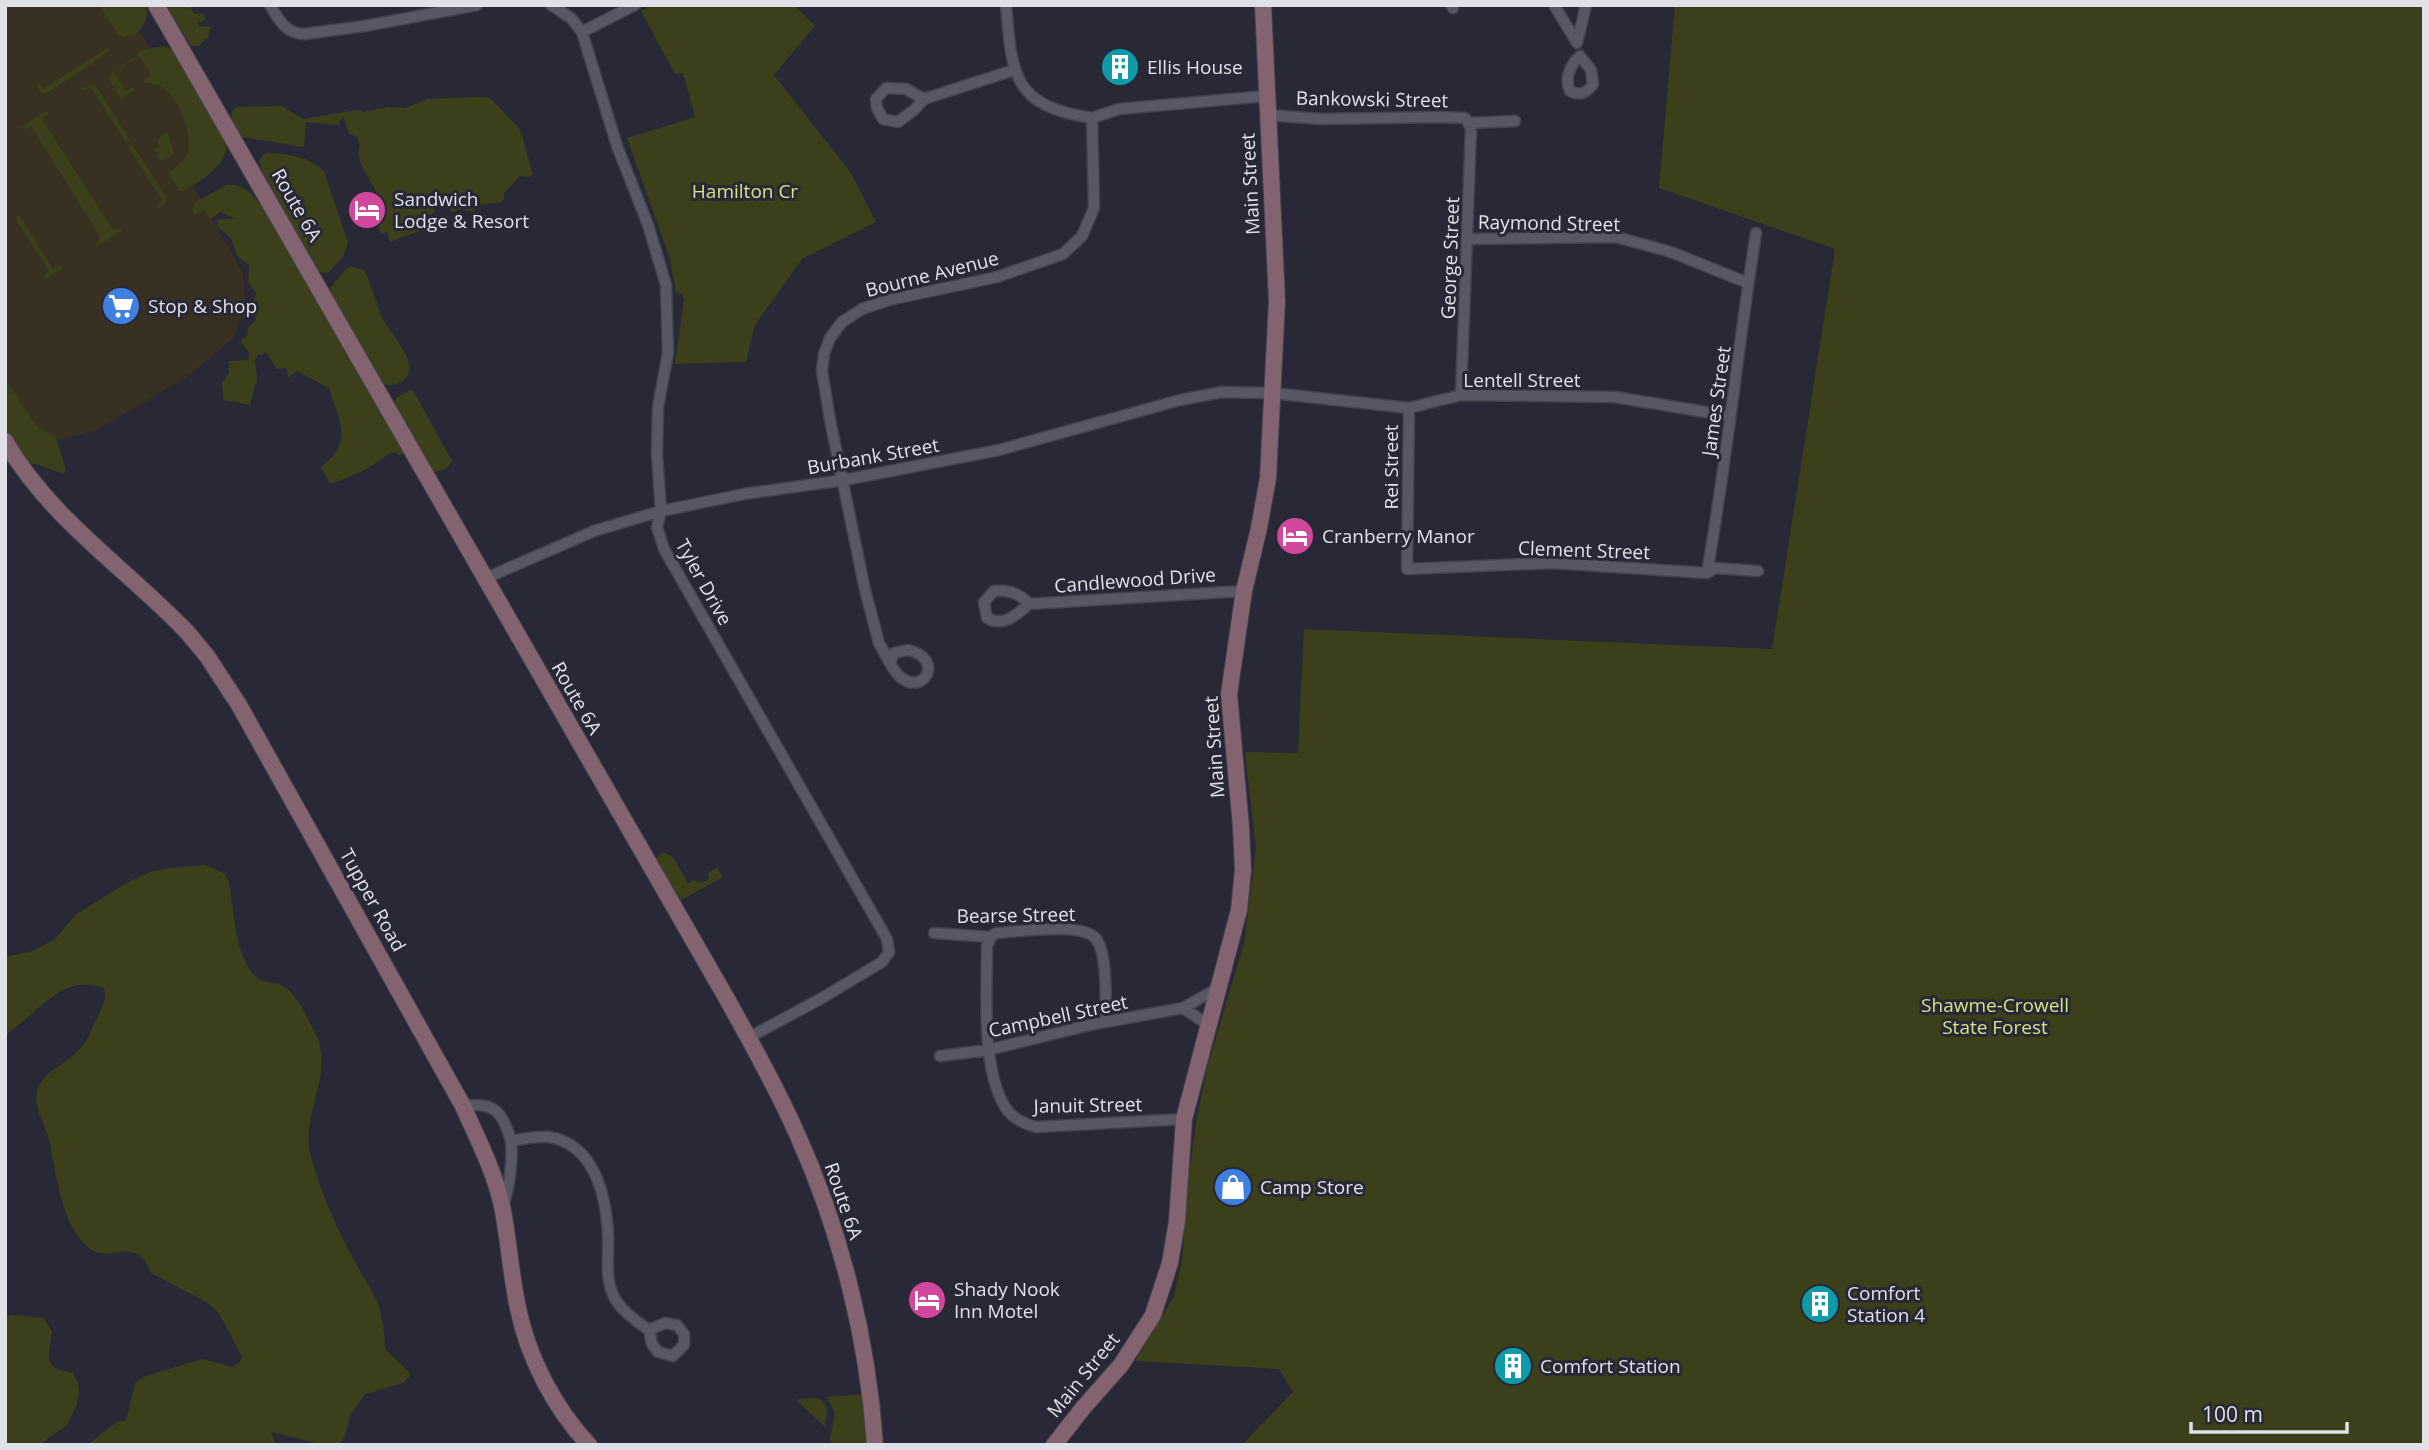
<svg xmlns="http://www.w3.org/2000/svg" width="2429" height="1450" viewBox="0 0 2429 1450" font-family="'Open Sans',sans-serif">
  <rect width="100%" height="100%" fill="#282836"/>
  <path fill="#383020" d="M5,5H124L193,119L194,146L184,170L243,273L245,307L233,338L187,377L97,430L58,440L26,420L5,389Z"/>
  <path fill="#3b401a" d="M99,5H145C150,19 143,28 133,37L132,35L124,37L117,33Z
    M166,5H189L194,14H203L205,17L204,20L198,23L199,26L214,27L210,29L208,37L198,46H191Z
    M652,5H794L815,26L774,75L851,173L876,222L802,259L755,325L746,362L675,364L684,299L682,294L676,292L670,259L627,138L695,117L683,73L675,74L641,11Z
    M1675,5H2424V1445H1242L1293,1392L1279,1369L1135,1361L1174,1296L1182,1260L1190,1165L1197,1117L1207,1068L1244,943L1256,848L1245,752L1298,753L1304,629L1772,649L1835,249L1659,188Z
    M165,46L174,50L227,143C227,166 200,182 182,191H179L169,174C174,166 183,164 187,154C193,137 180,100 165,89C159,84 151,84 144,82L145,79L151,75L139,56L114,72L126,91L133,87L135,90L121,99L110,81L111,73L138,55L137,53L151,48Z
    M108,48L109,51L102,55V57L47,93H41L36,84L38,82L43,89Z
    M89,85L96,86L130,140L126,142L91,88L83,91V88Z
    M479,97L490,98L519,128C521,131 531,168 533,174L529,177L520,176L504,193V200L501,202L478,205L473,211L475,213C485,212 487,218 496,220C508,223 518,217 530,216L527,223L477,231L472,223L474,221L471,211L459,209L453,213L446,205L436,206L434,213L400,224L399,227C417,227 434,212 448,230L441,232L439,224L435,225L390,242L387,232L381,234L367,196L376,192C370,176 354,163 360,145L356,136L349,134L344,118L339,120L340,125L306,122L304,147L242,137L231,118L233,110L238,107L282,106L303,119L357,110L363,112L388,107L405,108L427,99Z
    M46,111L49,113L42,119L113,230L122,228L121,231L98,246L95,243L101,238L31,126L25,129L21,127Z
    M167,131L174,152L171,156L160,161L156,155L159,153L153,150L160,146L157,140Z
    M132,144L166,197L165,203L159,208L156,205L162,200L128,147Z
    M268,153C286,154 313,157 324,172L348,242L343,257L328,273L318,272L263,174L259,161L263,155Z
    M226,185C246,183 254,196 265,211L404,454L399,455L395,452C386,454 380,461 371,466C358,474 344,479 330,484L321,467C354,442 339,421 329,388L297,371L288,378L287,368L277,369L265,351L264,354L258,355L255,360L257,378L250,405L224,400L222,383L229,373V361L248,360L249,352L240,342L247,335L248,328L256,320L252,308L256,293L248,282L249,265L238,257L231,238L217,226L218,219H235L221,212L210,219L204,210L194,215L192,207L196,202Z
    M19,215L53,269L60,265L62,266L61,269L46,279L43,276L49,271L15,218Z
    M351,266L364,270C373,286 376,305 384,321C390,333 425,368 401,382C394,386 388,386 380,383L332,297L330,288L346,269Z
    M5,379L32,420L39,428L56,437L66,469L64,474L36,464L26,463L5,429Z
    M410,390L414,392L452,461L447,468L436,472L431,469L395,408L396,398Z
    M663,852L673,857L688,883L694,880L701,883L709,879L708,873L717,867L723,877L679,901L654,860Z
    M205,865L225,874L229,882C234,911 234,949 253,974C260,983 272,981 281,985C295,990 311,1024 317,1037C334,1075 299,1117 311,1157C321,1192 336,1228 354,1260C374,1297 384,1303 385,1349L409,1372V1377L403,1383L365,1394L351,1414L343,1440L338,1445L320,1444L271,1432L276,1445H87L117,1422L126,1421L135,1383L143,1377L202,1359L233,1367L239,1363L242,1357L219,1313L208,1303L151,1273C136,1233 110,1265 89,1248C61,1226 56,1172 49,1140C46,1128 39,1117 37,1105C32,1074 62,1068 79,1050C88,1040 92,1029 97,1018C102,1008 107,999 104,988C70,976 51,998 27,1018C20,1024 12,1029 5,1036V957L33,951L55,939L75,915L126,883L150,872L170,868Z
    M13,1315L44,1318L52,1332C48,1357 42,1368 73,1373L78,1383L79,1391L77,1404L67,1425L39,1445H5V1317Z
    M862,1394L868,1445H834L830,1439L835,1413L827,1397Z
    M815,1398L822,1400L827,1408L825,1427L797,1401L799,1399Z"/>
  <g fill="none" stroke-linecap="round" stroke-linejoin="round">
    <defs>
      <path id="minor" d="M270,5C279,20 285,33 304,34L365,26L477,5
        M551,5L571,18L582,32L617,146L648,225L666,285L668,353L658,407L657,455L661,511L657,527L664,549L887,939L889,952L882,962L822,998L748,1038
        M1006,5C1012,76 1013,106 1092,118
        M1451,5L1453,8
        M1554,5L1577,43L1586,5
        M582,32L635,5
        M1580,56L1591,70L1593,84C1587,93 1580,96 1570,91C1564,79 1570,65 1580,56Z
        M924,99L906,89L886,88L876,99L877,108L883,119L898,122L914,110L924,99L1014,70
        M1267,115L1321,119L1443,117L1465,118L1468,123L1515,121
        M1469,239L1616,237L1671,252L1748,283
        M1461,395L1471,128L1468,123
        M1409,408L1407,569L1552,563L1707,573L1715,568L1758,571
        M1707,573C1727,460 1738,346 1756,233
        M486,578L594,531L661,511L744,494L844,480L999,450L1180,400L1222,392L1272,393L1409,408L1461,395L1615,397L1730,416
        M1029,604C1020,593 1008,590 994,591L984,602L987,618C1004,627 1015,616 1029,604L1244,591
        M908,650C952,661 914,709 890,663L894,653Z
        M890,663L879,643L865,590L830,420L822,371L824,354L830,338L842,322L862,309L889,300L997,277L1063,254L1082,236L1094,208L1092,118L1119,109L1266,96
        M934,933L991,937L996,933C1018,932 1085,921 1097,940C1108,957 1105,1002 1106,1022
        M991,937L987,946C987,992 981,1067 1005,1107C1012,1118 1024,1124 1036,1127L1184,1119
        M1183,1008L1210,1026
        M940,1056L988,1050L1094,1024L1183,1008L1220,987
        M463,1106C494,1101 503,1112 511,1141C523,1139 537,1136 549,1137C594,1144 606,1195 608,1234C609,1252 605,1275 612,1292C617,1308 636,1321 649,1330
        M503,1207C510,1184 513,1164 511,1141
        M665,1323L677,1325L684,1334V1345L673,1356L658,1352L652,1344L649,1330Z"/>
      <path id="secondary" d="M156,5L727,999C752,1044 777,1089 798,1136C841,1232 868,1340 875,1445
        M5,441C50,519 127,569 188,633L207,656L239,705L463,1106C478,1140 496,1174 503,1211C509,1243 511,1276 518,1308C528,1357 554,1408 589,1445
        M1054,1445L1083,1408L1121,1365L1153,1315L1170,1263L1177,1221L1184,1119L1239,910L1243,870L1241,827L1229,694L1244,591L1259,528L1268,478L1277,301L1263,5"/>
    </defs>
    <use href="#minor" stroke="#43434e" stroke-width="13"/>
    <use href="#secondary" stroke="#43434e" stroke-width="18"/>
    <use href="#minor" stroke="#575766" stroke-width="10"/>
    <use href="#secondary" stroke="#846370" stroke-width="16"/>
  </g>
  <defs>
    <symbol id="building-disc" viewBox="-11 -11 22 22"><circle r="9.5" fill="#0f9aa8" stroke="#282836"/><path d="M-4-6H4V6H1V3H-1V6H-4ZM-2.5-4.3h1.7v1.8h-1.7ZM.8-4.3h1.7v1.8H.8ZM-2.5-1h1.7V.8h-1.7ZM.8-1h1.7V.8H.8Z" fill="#fff"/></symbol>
    <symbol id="hotel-disc" viewBox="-11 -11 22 22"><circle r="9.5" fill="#d1479c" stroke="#282836"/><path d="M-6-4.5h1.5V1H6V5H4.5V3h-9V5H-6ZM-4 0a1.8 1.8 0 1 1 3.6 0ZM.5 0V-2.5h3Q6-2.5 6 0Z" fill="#fff"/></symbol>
    <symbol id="supermarket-disc" viewBox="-11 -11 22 22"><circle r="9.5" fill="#3f7fe0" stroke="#282836"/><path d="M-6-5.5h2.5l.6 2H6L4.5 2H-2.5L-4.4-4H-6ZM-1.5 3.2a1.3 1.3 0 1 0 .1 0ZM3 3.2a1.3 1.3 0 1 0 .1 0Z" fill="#fff"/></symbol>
    <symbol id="shop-disc" viewBox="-11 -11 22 22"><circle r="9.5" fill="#3f7fe0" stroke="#282836"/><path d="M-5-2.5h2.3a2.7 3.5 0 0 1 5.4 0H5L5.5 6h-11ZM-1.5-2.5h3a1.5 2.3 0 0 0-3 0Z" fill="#fff"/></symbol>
  </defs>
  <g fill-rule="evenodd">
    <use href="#building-disc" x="1098" y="45" width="44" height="44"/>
    <use href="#hotel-disc" x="345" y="188" width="44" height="44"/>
    <use href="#supermarket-disc" x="99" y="284" width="44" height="44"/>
    <use href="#hotel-disc" x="1273" y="514" width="44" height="44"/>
    <use href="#shop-disc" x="1211" y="1165" width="44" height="44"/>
    <use href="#hotel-disc" x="905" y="1278" width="44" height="44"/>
    <use href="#building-disc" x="1798" y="1282" width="44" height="44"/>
    <use href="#building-disc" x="1491" y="1344" width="44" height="44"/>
  </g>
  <g text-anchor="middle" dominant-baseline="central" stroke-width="6" stroke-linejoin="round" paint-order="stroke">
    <g font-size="19" fill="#e0e0e9" stroke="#282836" text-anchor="start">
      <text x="1147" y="67">Ellis House</text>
      <text x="394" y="199">Sandwich<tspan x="394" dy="22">Lodge &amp; Resort</tspan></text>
      <text x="148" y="306">Stop &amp; Shop</text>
      <text x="1322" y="536">Cranberry Manor</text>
      <text x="1260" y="1187">Camp Store</text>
      <text x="954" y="1289">Shady Nook<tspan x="954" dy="22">Inn Motel</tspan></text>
      <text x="1847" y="1293">Comfort<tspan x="1847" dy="22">Station 4</tspan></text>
      <text x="1540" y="1366">Comfort Station</text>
    </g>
    <g font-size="19" fill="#e0e0e9" stroke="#282836">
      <text transform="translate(1372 99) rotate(1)">Bankowski Street</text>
      <text transform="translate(1250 184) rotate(-93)">Main Street</text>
      <text transform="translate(297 205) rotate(60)">Route 6A</text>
      <text transform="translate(1549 223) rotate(1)">Raymond Street</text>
      <text transform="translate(1450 258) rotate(-88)">George Street</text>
      <text transform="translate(932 274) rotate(-14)">Bourne Avenue</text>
      <text x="1522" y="380">Lentell Street</text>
      <text transform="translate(1716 401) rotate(-82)">James Street</text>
      <text transform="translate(873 456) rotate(-10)">Burbank Street</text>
      <text transform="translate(1391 467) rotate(-90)">Rei Street</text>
      <text transform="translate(1584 550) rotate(2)">Clement Street</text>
      <text transform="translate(1135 580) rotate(-4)">Candlewood Drive</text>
      <text transform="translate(704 582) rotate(61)">Tyler Drive</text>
      <text transform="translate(577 698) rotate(60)">Route 6A</text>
      <text transform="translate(1214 747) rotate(-94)">Main Street</text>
      <text transform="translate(373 900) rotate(61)">Tupper Road</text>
      <text transform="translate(1016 915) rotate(-1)">Bearse Street</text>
      <text transform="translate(1058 1016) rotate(-12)">Campbell Street</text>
      <text transform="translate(1088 1105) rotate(-1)">Januit Street</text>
      <text transform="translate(844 1201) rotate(71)">Route 6A</text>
      <text transform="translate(1083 1375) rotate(-51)">Main Street</text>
    </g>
    <g font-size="19" fill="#d4e384" stroke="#282836">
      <text x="745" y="191">Hamilton Cr</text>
      <text x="1995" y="1005">Shawme-Crowell<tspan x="1995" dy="22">State Forest</tspan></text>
    </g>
  </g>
  <rect width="2429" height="1450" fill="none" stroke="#e0e0e9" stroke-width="14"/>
  <path d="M2191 1422v10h156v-10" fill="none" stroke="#e0e0e9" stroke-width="3.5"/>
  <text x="2202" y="1422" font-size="21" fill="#e0e0e9" stroke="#282836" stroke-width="5" paint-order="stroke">100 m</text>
</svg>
